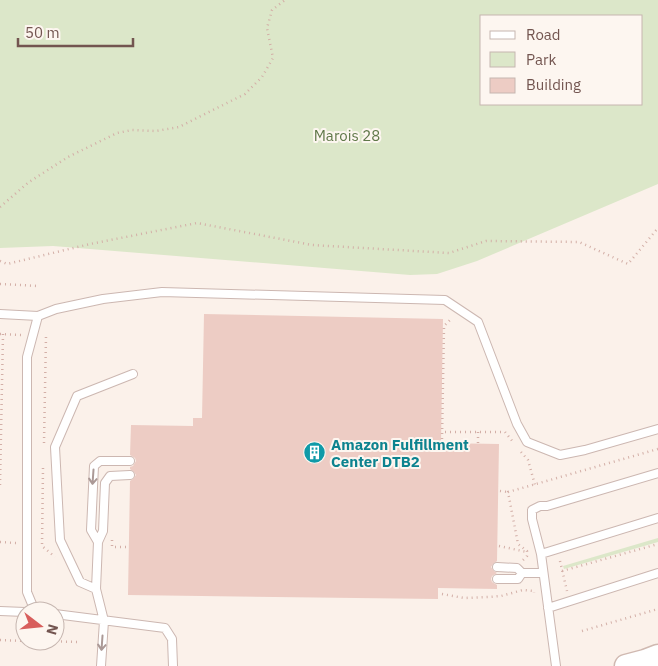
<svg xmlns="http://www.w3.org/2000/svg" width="658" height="666" viewBox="0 0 658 666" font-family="'IBM Plex Sans',sans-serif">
  <rect width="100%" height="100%" fill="#fbf1ea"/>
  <path fill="#dce7c9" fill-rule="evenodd" d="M0,0H658V184L477,261L437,274L410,275L53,246L0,248ZM482,16H642V104H482Z
    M658,538V542L564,569L563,566Z"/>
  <path fill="#edccc4" d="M204,314L443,319L441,443L499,444L497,561L493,564L491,567L494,571L497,573L492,576L491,579L492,582L497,585V589L438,588V599L128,595L130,481L133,479L136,475L134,472L130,469V467L133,466L136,461L135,458L130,455L131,425L193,426V418H202Z"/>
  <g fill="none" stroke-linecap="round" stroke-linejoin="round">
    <defs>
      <path id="lane" d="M0,314L38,316
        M98,542L91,530L94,466L100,461H130
        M541,554L658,518
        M497,567L517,568L522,573H543
        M497,579H518L522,573
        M96,589L80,582L60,540L55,447L77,396L133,374
        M548,608L658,573
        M0,611L25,612
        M38,611L32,604L27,592V357L38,316L56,309L103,299L162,292L445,300L478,322L517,424L527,442L560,455L585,450L658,429
        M55,614L165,628L172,639L173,666
        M101,666L104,621L96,589L98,542L103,531L105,483L110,476L130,475
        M556,666L541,554L532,519V510L540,506H547L658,473"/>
      <path id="secondary" d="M626,666L645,661L658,656"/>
    </defs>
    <use href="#lane" stroke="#ccb7b1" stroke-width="10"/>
    <use href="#secondary" stroke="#d0b9b1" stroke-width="25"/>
    <path stroke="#d3afa7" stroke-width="2.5" stroke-dasharray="1 4" stroke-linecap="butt" d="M0,207L29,182L68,157L117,133L132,130L156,131L179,127L245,94L262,77L273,58L267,28L272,10L285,0
      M0,261L7,264L90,244L197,223L312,245L449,253L486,241L579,242L628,264L658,228
      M0,284L38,286
      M0,334L21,335
      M445,432H505L513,442
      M442,439L444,326L452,318
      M44,443L46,336
      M478,443V432
      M521,452L528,460L535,485
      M43,468L42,546L55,557
      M0,485L3,334
      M500,491L508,492
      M112,540V547H129
      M0,542L16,543
      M499,546L527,552
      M523,560L527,556V551L518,544L508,492L658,449
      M560,561L567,591
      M562,571L658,544
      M442,594L464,598L488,597L501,596L523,590L534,591V593
      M582,631L658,609
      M0,640L25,641
      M41,641L79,642"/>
    <use href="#lane" stroke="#fff" stroke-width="8"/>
    <use href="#secondary" stroke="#fff" stroke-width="22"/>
  </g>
  <defs><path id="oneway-shaft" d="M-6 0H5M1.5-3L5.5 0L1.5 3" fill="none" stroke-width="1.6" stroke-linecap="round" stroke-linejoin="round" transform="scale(1.25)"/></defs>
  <g stroke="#ab9996">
    <use href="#oneway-shaft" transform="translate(93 477) rotate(94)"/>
    <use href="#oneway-shaft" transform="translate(102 643) rotate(94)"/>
  </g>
  <defs>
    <symbol id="building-disc" viewBox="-11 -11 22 22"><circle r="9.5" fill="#0f9aa8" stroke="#fdf6f0"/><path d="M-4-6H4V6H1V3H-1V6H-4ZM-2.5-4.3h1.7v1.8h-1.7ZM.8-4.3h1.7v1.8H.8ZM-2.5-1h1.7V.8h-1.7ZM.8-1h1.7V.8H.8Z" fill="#fff"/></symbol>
  </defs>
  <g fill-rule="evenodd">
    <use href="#building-disc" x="302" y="440" width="25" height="25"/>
  </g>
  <g text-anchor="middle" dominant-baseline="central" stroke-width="4" stroke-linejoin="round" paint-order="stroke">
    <g font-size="15" fill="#607849" stroke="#fdf6f0">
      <text x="347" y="135">Marois 28</text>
    </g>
    <g font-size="15" font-weight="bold" fill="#0d838f" stroke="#fdf6f0" text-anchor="start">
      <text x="331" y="444">Amazon Fulfillment<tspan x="331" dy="17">Center DTB2</tspan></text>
    </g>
  </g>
  <rect x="480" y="15" width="162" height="90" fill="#fdf6f0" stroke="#c6b6b0"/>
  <rect x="490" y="31" width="25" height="8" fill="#ffffff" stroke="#c6b6b0"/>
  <text x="526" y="40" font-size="15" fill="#735550">Road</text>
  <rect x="490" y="52" width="25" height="15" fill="#dce7c9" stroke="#c6b6b0"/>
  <text x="526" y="65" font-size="15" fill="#735550">Park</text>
  <rect x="490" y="78" width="25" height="15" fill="#edccc4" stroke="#c6b6b0"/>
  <text x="526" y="90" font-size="15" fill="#735550">Building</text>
  <g transform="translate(40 626) rotate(106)"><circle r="24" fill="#fdf6f0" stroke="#c6b6b0"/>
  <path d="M0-4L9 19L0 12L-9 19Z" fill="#d85e5c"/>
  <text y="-8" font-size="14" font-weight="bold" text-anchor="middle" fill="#735550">N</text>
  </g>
  <path d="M18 38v8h115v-8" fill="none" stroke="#735550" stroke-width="2.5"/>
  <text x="25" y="38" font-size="15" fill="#735550" stroke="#fdf6f0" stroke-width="4" paint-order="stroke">50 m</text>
</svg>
